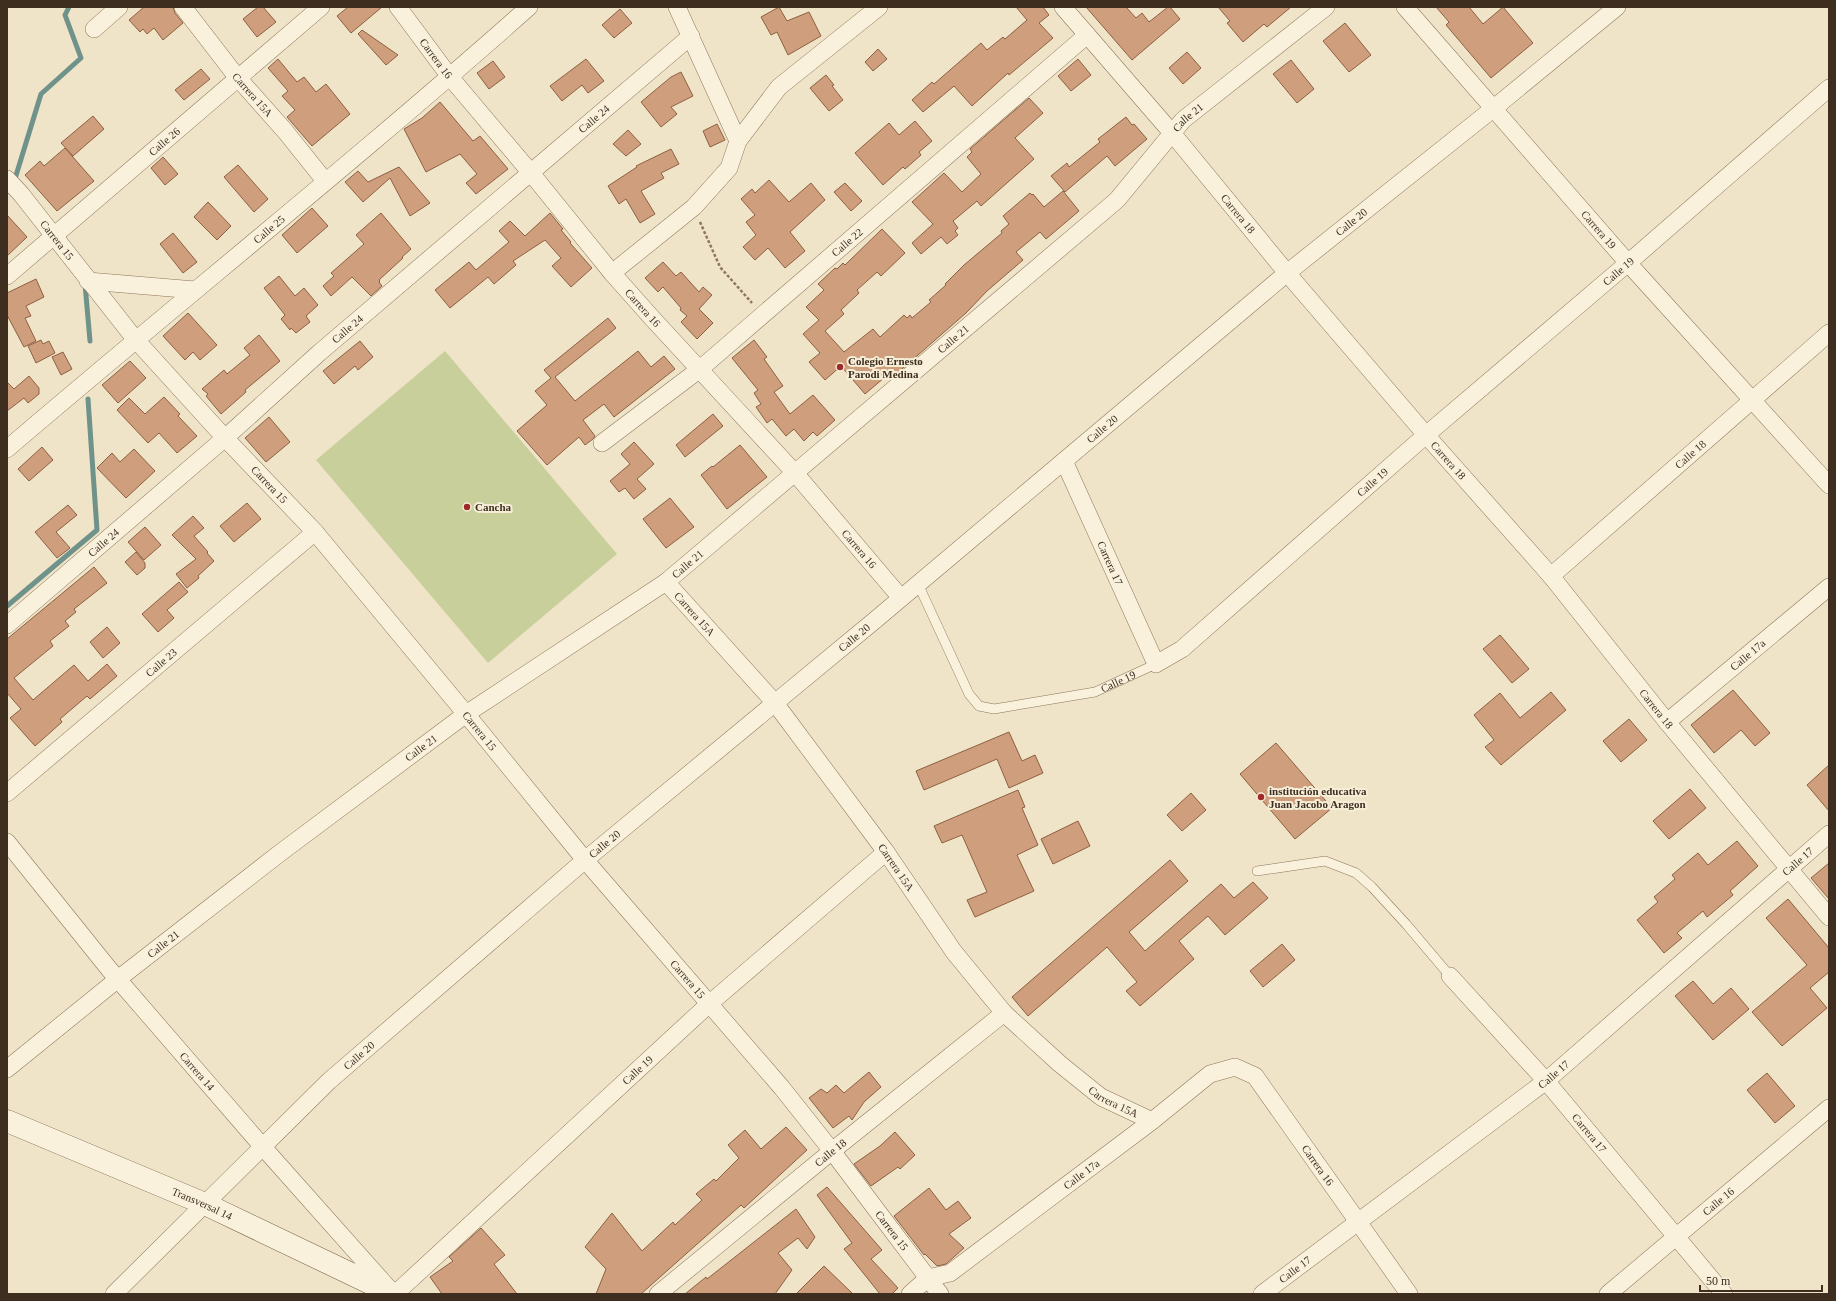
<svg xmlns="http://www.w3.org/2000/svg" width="1836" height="1301" viewBox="0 0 1836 1301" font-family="Georgia,serif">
  <rect width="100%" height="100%" fill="#f0e4c8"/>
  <path fill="#c9cf9b" d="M445,351L617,554L488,663L316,460Z"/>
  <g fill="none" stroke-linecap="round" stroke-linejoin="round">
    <path stroke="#6f938a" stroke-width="5" d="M14,182L41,94L81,58L65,15L69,7
      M85,284L90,341
      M7,606L97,530L88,399"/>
  </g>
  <path fill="#cf9f7d" stroke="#8d5f41" d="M144,7H173L175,13L183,23L163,40L154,28L147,34L143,29L140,32L129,20Z
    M258,7H263L276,22L257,37L243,19Z
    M348,7H382L351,33L337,16Z
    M779,7L787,21L809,12L821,36L788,55L777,32L771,35L761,17Z
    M1016,7H1043L1049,15L1039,23L1053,38L1009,75L1008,73L972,106L954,86L923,112L912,100L932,82L934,84L981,43L987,50L1003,37L1005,39L1027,20Z
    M1086,7H1126L1136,18L1142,13L1149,22L1168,7H1170L1180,19L1132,60Z
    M1218,7H1291L1267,27L1264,24L1243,42L1227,23L1230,21Z
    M1436,7H1469L1483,24L1503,7L1533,43L1491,78L1446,25L1449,22Z
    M620,9L632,23L614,38L602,25Z
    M1345,23L1371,55L1349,72L1323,41Z
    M362,30L398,55L386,65L358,34Z
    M878,49L887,59L873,71L865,62Z
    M1187,52L1201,68L1183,84L1169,68Z
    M278,59L297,82L304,77L316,92L326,84L350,114L312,146L287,117L295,110L282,96L288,91L268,68Z
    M586,59L604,81L588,93L582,85L562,101L550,86Z
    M1078,59L1091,75L1071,91L1058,76Z
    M1291,60L1314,89L1297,103L1273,74Z
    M493,61L505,77L489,89L477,73Z
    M201,69L210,79L184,100L175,90Z
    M681,72L693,96L671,107L677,114L661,127L641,102L671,77Z
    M826,75L834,85L832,86L843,100L829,111L810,88Z
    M1029,98L1043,113L1015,138L1034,159L981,206L977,201L953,221L958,228L955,231L958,235L947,244L941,237L921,254L912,243L933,224L912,202L944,173L962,192L981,174L967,157L972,152L970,149Z
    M440,102L473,141L480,136L508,169L476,194L466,183L477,174L460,154L426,172L404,129L422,118Z
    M93,116L104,129L73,156L61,143Z
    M1126,117L1132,125L1134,124L1147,139L1115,166L1107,156L1065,192L1051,176L1067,163L1069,167L1100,142L1098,139Z
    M915,121L932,141L919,152L921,155L905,169L903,167L883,185L855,153L889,123L899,135Z
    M717,124L725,140L710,147L703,131Z
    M628,130L641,144L626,156L613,144Z
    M65,148L94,181L57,211L25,175L40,161L44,166Z
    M671,149L679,164L661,173L664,178L641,191L655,214L640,223L626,199L619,204L608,186L637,167L636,166Z
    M163,157L178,174L165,185L151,168Z
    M238,165L268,199L254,212L224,177Z
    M399,167L430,203L410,216L390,178L363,202L345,182L358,171L368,182Z
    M769,180L789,202L811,183L825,200L790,232L805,251L785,268L768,248L755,260L743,247L756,235L746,222L755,215L741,199L752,189L755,193Z
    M845,183L862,201L851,211L834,192Z
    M1063,191L1079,211L1046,239L1040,232L1016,252L1023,260L987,291L966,313L894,376L891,372L865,394L841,366L825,380L809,362L820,353L803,334L819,320L806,307L824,290L818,284L835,268L837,269L843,263L845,265L882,229L905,253L881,276L877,272L857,290L859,293L841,310L844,314L825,331L844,352L873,329L880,337L904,315L907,318L910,315L912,318L931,302L929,300L946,285L945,284L964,265L1002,233L1001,231L1009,224L1003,216L1030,193L1032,195L1033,194L1044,207Z
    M208,202L231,226L217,240L194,217Z
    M312,208L328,226L297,253L282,235Z
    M381,213L411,249L402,257L403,258L379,280L380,281L379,282L382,286L371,296L352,277L331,296L323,286L334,276L331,273L364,244L356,235Z
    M550,213L563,229L561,230L571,242L570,243L592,268L571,287L552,266L561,258L545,240L513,261L516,265L494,284L488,277L450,308L435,290L469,262L476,270L509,242L499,231L510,221L525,236Z
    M7,215L27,237L7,256Z
    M173,233L197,262L183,273L160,244Z
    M663,262L676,276L681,272L699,292L703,287L712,295L699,309L713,323L697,339L681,322L687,316L680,310L681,308L663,287L658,292L645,278Z
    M279,276L295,296L304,288L318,305L306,316L310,322L296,333L291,328L290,330L281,319L285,315L264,288Z
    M36,279L44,297L26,306L31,316L25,318L36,341L24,347L7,315V293Z
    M188,313L217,345L200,360L193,352L185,360L163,336Z
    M608,318L616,328L555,377L575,401L638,351L651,367L664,356L675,369L614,417L604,404L583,420L595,436L593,439L585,445L579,437L547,465L517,431L547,405L535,391L551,378L544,370Z
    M259,335L280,361L245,390L246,392L221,414L206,396L208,394L202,389L224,370L227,374L250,355L244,348Z
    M41,340L43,344L49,341L55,353L36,363L28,346Z
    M754,340L767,357L764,359L783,386L774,392L790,414L813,395L835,420L817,436L813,432L804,441L794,429L786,436L772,419L767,423L756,407L761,404L754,393L758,390L732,358Z
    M360,341L373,357L358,370L355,366L334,384L323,371Z
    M63,352L72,369L61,375L52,357Z
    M130,361L146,378L118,403L102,385Z
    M29,376L39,388V394L28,403L24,398L7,411V382L14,389Z
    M164,397L180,414L178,416L197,436L177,453L159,433L148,443L117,410L129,398L145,414Z
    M713,414L723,426L685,457L676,445Z
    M269,417L290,442L266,462L245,438Z
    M634,442L654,464L637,479L646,489L634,499L625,488L619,492L610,481L630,464L621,454Z
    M740,445L767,477L727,509L701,475L712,466L713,467Z
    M42,447L53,460L29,481L18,469Z
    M134,449L155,471L126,498L97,468L112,453L120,462Z
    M670,498L694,527L666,548L643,519Z
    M247,503L261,519L234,542L220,526Z
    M68,505L77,515L56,532L70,548L57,558L35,532Z
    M193,516L204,528L194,536L208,552L207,553L214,561L198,576L199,578L187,588L176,574L196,559L172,535Z
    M145,527L161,545L144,560L128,542Z
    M136,552L145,563V568L137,575L125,562Z
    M94,567L107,583L74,609L76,612L65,621L69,626L50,641L53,646L14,678L33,700L74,665L88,681L107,664L117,676L90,699L87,696L60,719L62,722L35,746L10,718L21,709L7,693V639Z
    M179,582L188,592L167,610L174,618L158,632L142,614Z
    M107,627L120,643L103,658L90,642Z
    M1500,635L1529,669L1512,683L1483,649Z
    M1733,690L1770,733L1755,746L1741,730L1714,753L1691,725Z
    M1551,692L1566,710L1501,765L1485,747L1494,740L1474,715L1500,693L1520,718Z
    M1629,719L1647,740L1621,762L1603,741Z
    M1009,732L1022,761L1035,755L1043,773L1009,788L997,759L924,790L916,771Z
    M1276,743L1332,808L1295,839L1240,774Z
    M1829,765V811L1807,785Z
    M1690,789L1706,808L1669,839L1653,821Z
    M1018,790L1025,807L1022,808L1038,845L1017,855L1034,891L975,917L967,900L987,892L962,835L942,843L934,826Z
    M1191,793L1206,810L1182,831L1167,815Z
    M1078,821L1090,846L1053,864L1041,839Z
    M1737,841L1758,866L1730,891L1733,895L1707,917L1703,911L1677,933L1682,938L1664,953L1637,920L1658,902L1654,897L1675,879L1672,875L1698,853L1708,865Z
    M1170,860L1188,881L1129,932L1145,951L1221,884L1234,898L1253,882L1268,898L1225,935L1208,916L1179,941L1194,959L1140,1006L1126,991L1137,982L1107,947L1028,1016L1012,997Z
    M1829,863V899L1811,878Z
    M1788,899L1829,948V972L1810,988L1827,1008L1782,1046L1752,1012L1807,965L1766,918Z
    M1282,944L1295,960L1263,987L1250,971Z
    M1693,981L1713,1004L1731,988L1749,1009L1713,1040L1675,996Z
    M869,1072L881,1087L864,1102L852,1120L849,1116L833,1128L809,1098L821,1089L827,1093L836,1085L844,1093Z
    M1767,1073L1795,1106L1775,1123L1747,1090Z
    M786,1127L807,1150L744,1208L741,1205L641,1294H596L606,1269L585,1247L612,1213L642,1251L673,1222L675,1225L702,1200L696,1194L714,1179L716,1181L739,1158L728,1145L745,1130L761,1149Z
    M895,1132L915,1155L900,1169L898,1167L871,1186L854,1164L880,1146Z
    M827,1187L882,1250L871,1259L898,1288L892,1294H880L844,1249L852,1243L817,1195Z
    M929,1188L946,1210L958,1201L971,1218L949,1234L964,1248L946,1264L937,1266L925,1254L924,1255L894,1216Z
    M796,1209L815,1237L807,1249L798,1238L778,1253L792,1270L775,1294H685L706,1277L707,1279Z
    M481,1228L505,1255L494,1264L517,1294H442L430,1277L453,1261L449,1257Z
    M824,1266L853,1294H796Z"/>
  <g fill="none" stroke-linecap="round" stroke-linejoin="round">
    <defs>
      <g id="lane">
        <path id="s1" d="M918,584L969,694L979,706L994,709L1095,692L1156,664"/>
        <path d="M1257,871L1325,861L1356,873L1372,887L1406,924L1450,976"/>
      </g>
      <g id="street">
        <path id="s2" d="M183,7L237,77L285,131L325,181"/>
        <path id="s3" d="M398,7L450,77L531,173L612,273L652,318L795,473L901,598"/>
        <path d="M677,7L738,141"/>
        <path id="s4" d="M1063,7L1172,133L1287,273L1426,435L1551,576L1667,722L1829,917"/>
        <path id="s5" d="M1405,7L1628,263L1829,485"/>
        <path d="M94,29L119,7"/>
        <path id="s6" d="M7,179L21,194L135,339L225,438L315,532L466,714L585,860L782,1088L832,1151L940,1294"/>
        <path d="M612,273L694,207L729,168L738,141L779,87L879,7"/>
        <path id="s7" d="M7,276L321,7"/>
        <path d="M88,281L195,290"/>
        <path id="s8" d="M602,443L700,369L1087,35"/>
        <path id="s9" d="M7,449C180,301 359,158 529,7"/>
        <path id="s10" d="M1064,461L1156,664L1182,649L1426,435L1628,263L1829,88"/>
        <path id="s11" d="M1551,576L1829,333"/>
        <path id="s12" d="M666,582L775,703L886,852L954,952L1004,1013L1060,1064L1101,1097L1152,1121"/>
        <path id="s13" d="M7,625L225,438L319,353L691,36"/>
        <path id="s14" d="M1667,722L1829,587"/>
        <path id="s15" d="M7,793L315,532"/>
        <path id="s16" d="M7,842L109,969L262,1146L391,1291"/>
        <path id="s17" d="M1450,976L1546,1081L1724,1294"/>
        <path id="s18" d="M7,1069L118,979L280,853L466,714L666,582L1117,200L1183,120L1326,7"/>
        <path id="s19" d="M114,1294L329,1081L585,860L874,621L1287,273L1494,108L1617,7"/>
        <path id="s20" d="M395,1294L709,1004L886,852"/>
        <path id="s21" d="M658,1294L832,1151L1004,1013"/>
        <path id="s22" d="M910,1294L928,1278L950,1273L1152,1121L1210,1074L1235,1067L1255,1076L1409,1294"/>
        <path id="s23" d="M1262,1294L1546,1081L1829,834"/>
        <path id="s24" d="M1608,1294L1829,1108"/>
      </g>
      <g id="secondary">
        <path id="s25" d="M7,1121L205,1204L393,1294"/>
      </g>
    </defs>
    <use href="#lane" stroke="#8d765c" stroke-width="10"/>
    <use href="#street" stroke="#8d765c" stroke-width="18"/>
    <use href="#secondary" stroke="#6f573f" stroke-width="23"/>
    <path stroke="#8d765c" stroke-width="2.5" stroke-dasharray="3 2" stroke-linecap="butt" d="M700,222L720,267L752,303"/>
    <use href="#lane" stroke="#faf1dc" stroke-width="9"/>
    <use href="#street" stroke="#faf1dc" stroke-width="17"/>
    <use href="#secondary" stroke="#faf1dc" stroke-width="22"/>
  </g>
  <g fill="#9e2a2b" stroke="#f7eed8" stroke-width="1.5">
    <circle cx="840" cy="367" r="4"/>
    <circle cx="467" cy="507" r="4"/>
    <circle cx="1261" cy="797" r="4"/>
  </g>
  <g text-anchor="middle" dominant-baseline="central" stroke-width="4" stroke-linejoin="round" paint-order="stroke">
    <g font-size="11" fill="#3d2e20" stroke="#f7eed8">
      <text stroke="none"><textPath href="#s3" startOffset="64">Carrera 16</textPath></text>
      <text stroke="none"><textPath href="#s2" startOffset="112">Carrera 15A</textPath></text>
      <text stroke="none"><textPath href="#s18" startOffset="1520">Calle 21</textPath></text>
      <text stroke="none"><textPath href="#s13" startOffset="775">Calle 24</textPath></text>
      <text stroke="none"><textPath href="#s7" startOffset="207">Calle 26</textPath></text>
      <text stroke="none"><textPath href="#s4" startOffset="271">Carrera 18</textPath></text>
      <text stroke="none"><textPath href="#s19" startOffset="1638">Calle 20</textPath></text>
      <text stroke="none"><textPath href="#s9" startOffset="342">Calle 25</textPath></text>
      <text stroke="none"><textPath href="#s5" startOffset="295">Carrera 19</textPath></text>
      <text stroke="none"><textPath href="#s6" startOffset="79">Carrera 15</textPath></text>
      <text stroke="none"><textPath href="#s8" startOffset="317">Calle 22</textPath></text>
      <text stroke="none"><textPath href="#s10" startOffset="830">Calle 19</textPath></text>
      <text stroke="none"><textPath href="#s3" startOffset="388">Carrera 16</textPath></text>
      <text stroke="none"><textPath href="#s13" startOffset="451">Calle 24</textPath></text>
      <text stroke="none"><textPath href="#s18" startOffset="1196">Calle 21</textPath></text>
      <text stroke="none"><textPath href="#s19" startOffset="1314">Calle 20</textPath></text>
      <text stroke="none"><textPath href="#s11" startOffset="185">Calle 18</textPath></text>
      <text stroke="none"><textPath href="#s4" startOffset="595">Carrera 18</textPath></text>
      <text stroke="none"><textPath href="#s10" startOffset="506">Calle 19</textPath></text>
      <text stroke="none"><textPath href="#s6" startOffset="403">Carrera 15</textPath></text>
      <text stroke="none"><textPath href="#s13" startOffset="127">Calle 24</textPath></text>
      <text stroke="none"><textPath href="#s3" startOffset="712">Carrera 16</textPath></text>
      <text stroke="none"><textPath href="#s10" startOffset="112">Carrera 17</textPath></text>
      <text stroke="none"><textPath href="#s18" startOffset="848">Calle 21</textPath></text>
      <text stroke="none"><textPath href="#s12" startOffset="43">Carrera 15A</textPath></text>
      <text stroke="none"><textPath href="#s19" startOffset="990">Calle 20</textPath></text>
      <text stroke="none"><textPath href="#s14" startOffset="105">Calle 17a</textPath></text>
      <text stroke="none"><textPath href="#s15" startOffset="202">Calle 23</textPath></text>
      <text stroke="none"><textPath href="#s1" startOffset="280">Calle 19</textPath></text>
      <text stroke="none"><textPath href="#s4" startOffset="919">Carrera 18</textPath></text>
      <text stroke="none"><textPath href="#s6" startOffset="727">Carrera 15</textPath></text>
      <text stroke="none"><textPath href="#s18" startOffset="524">Calle 21</textPath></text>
      <text stroke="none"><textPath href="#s19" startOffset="666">Calle 20</textPath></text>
      <text stroke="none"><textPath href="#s23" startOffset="689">Calle 17</textPath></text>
      <text stroke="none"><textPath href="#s12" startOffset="367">Carrera 15A</textPath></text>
      <text stroke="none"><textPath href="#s18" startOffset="200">Calle 21</textPath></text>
      <text stroke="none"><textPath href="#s6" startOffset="1051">Carrera 15</textPath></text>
      <text stroke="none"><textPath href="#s19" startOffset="342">Calle 20</textPath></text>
      <text stroke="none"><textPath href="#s20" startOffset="330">Calle 19</textPath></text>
      <text stroke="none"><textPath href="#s16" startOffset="298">Carrera 14</textPath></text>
      <text stroke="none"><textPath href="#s23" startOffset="365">Calle 17</textPath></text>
      <text stroke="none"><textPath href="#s12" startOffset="690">Carrera 15A</textPath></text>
      <text stroke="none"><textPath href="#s17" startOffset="210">Carrera 17</textPath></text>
      <text stroke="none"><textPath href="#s21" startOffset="223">Calle 18</textPath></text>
      <text stroke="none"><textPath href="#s22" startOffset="531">Carrera 16</textPath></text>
      <text stroke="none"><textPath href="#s22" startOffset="211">Calle 17a</textPath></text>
      <text stroke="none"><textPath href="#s24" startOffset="144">Calle 16</textPath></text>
      <text stroke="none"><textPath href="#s25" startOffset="212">Transversal 14</textPath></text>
      <text stroke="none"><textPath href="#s6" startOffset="1375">Carrera 15</textPath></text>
      <text stroke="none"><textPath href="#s23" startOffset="41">Calle 17</textPath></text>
    </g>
    <g font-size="11" font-weight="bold" fill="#3d2e20" stroke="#f7eed8" text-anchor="start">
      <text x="848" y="361">Colegio Ernesto<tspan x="848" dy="13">Parodi Medina</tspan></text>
      <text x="475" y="507">Cancha</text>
      <text x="1269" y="791">institución educativa<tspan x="1269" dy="13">Juan Jacobo Aragon</tspan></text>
    </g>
  </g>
  <rect width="1836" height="1301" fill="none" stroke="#3d2e20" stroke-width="16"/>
  <path d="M1700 1285v6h122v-6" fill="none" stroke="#3d2e20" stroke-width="2"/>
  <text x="1706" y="1285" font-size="12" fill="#3d2e20" stroke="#f7eed8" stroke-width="3" paint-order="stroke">50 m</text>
</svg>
